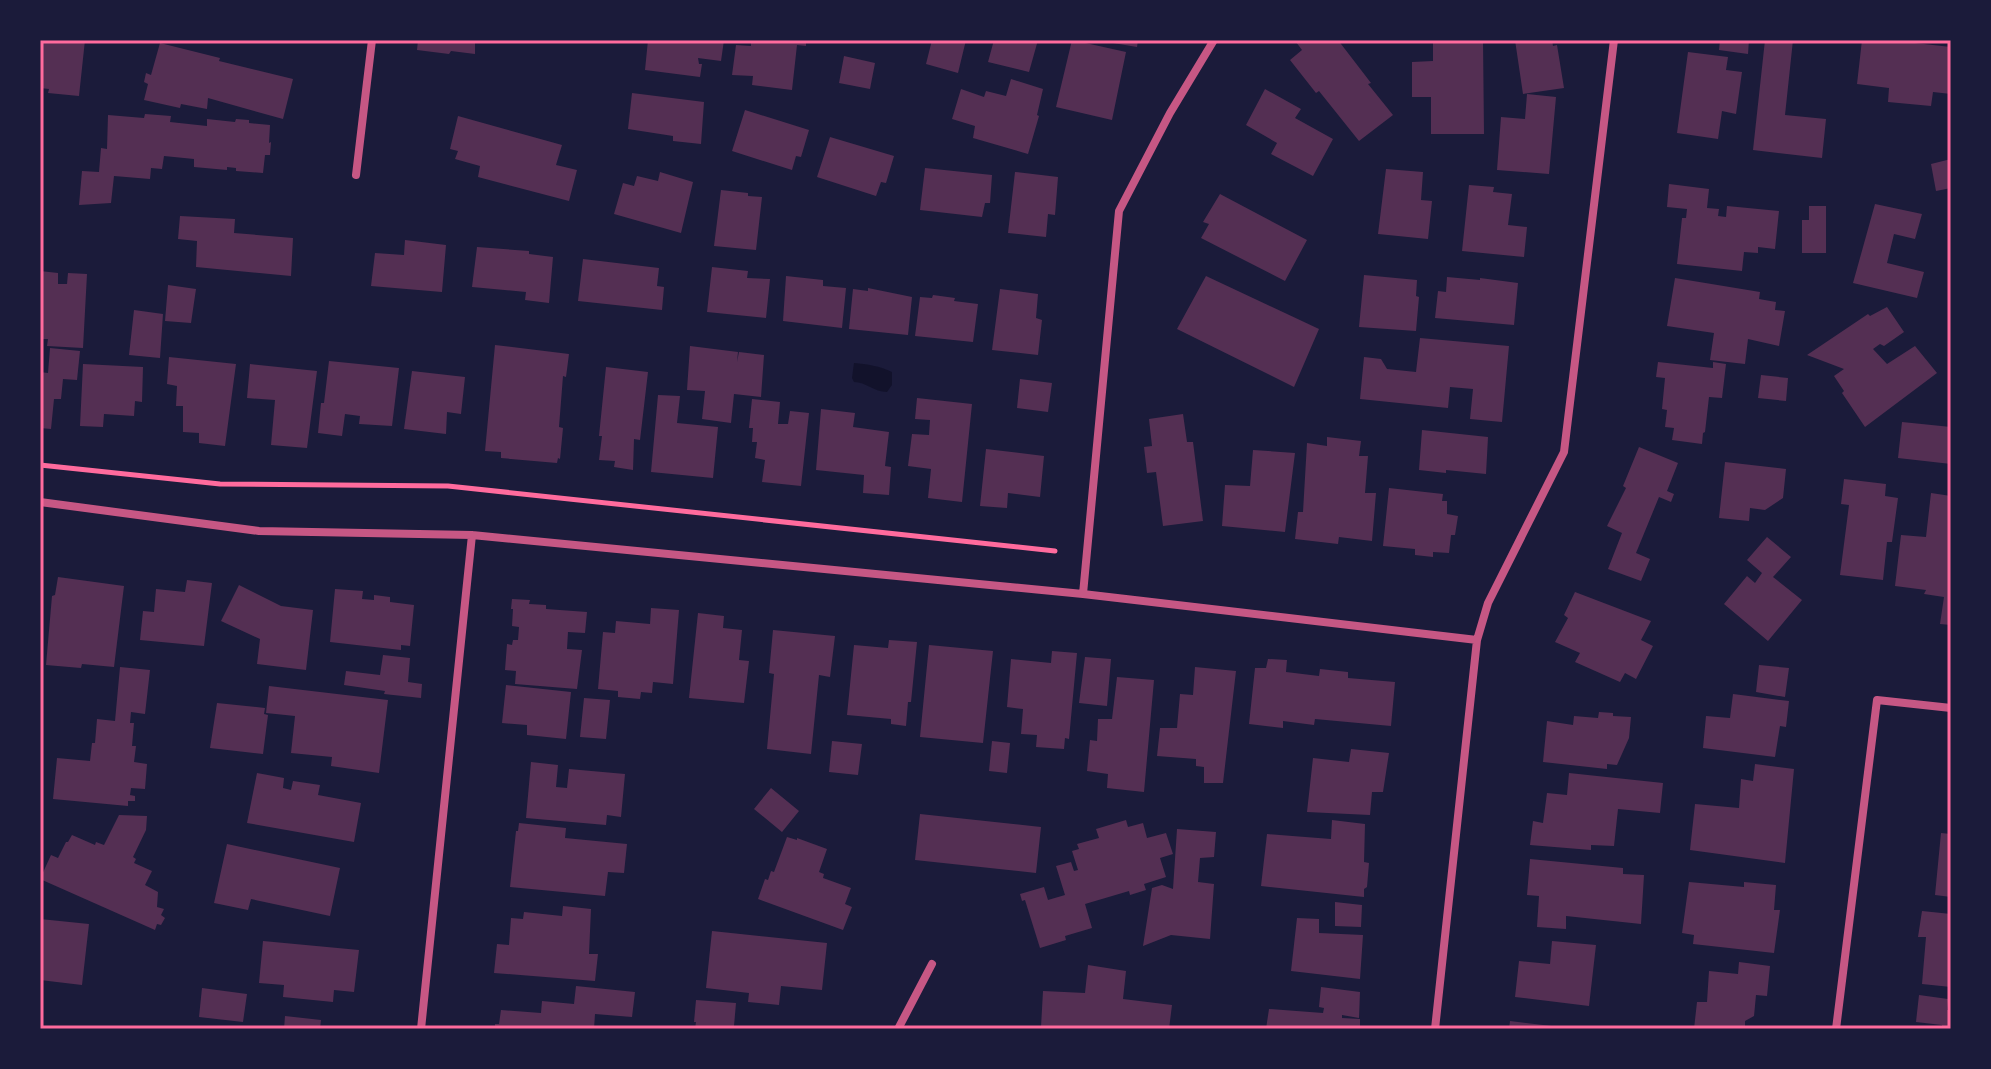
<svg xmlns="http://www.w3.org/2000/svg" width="1991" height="1069" viewBox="0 0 1991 1069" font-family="Karla,sans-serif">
  <rect width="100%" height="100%" fill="#1b1b3a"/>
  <path fill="#12122b" d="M854,363C867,364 880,366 892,372V385L887,392C874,392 866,382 854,382L852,378Z"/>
  <path fill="#542f53" d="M40,40H85L79,96L48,93L49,89L40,88Z
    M418,40H483L482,43L475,42V54L451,51L449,54L417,50Z
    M648,40H724L721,61L698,58L699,64H702L700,77L645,70Z
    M751,40H806V46L797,45L792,90L752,85L753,76L732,75L736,45L751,46Z
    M932,40H966L958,73L926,64Z
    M994,40H1038L1029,72L988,62Z
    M1072,40L1126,52L1112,120L1056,107Z
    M1107,40H1138L1137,47L1107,42Z
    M1299,40H1338L1371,83L1368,84L1393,115L1359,141L1319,91L1316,93L1290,60L1302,50L1296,42Z
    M1433,40H1483L1484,134H1431V97H1412V62L1433,61Z
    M1515,40H1552L1553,46L1557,45L1564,88L1523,94Z
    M1720,40H1749L1748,54L1719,50Z
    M1765,40H1793L1785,115L1826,119L1822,158L1753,150Z
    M1862,40H1888L1951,47V94L1933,92L1931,106L1888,102L1889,88L1857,84Z
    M160,43L220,58L219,61L293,79L283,119L208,98L207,109L181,104L180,108L144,100L148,84L144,82L146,73L151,75Z
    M1688,52L1728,57L1726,70L1742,72L1736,114L1722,111L1718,139L1677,133Z
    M844,56L875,63L870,89L839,83Z
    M1011,79L1043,89L1037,115L1039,116L1028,154L973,138L975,126L952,119L961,89L984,97L986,91L1006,96Z
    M1265,89L1301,109L1295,118L1333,139L1313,176L1271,154L1277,143L1246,125Z
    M632,93L704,102L701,144L673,141V136L628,129Z
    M1527,94L1556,97L1549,174L1497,170L1501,117L1525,119Z
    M745,110L809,130L801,157L796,156L792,170L732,151Z
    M145,114L171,116L170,122L207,126V119L235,122L236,119L249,120V123L270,125L269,143L271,142L270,155H265L263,173L236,171V168L227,167V170L194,167V159L164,156L162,169L151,168L150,179L114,176L111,203L79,205L82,171L99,172L101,148L107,149L108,115L144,118Z
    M458,116L562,145L556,165L577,170L569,201L478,177L480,166L455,159L458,151L450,149Z
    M830,137L894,156L886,183L881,182L876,196L817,177Z
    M1951,159V188L1936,191L1931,164Z
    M925,168L992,175L990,203H985L982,217L920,210Z
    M1386,169L1423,172L1421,200L1432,201L1428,239L1378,234Z
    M660,172L693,182L681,233L614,214L623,183L634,186L637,176L658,181Z
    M1015,172L1058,177L1055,215L1048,214L1046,237L1008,233Z
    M1669,184L1709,189L1707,208L1719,209L1718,216L1726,217L1727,206L1779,211L1775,249L1758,247V253L1744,252L1742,271L1677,264L1682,218H1686L1687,209L1667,207Z
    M1469,185L1494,187L1493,192L1512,194L1508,225L1527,227L1524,257L1462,251Z
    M721,190L748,193V196L762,197L756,250L714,246Z
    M1220,194L1307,240L1285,281L1201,238L1209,224L1203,222Z
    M1875,204L1922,214L1915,239L1894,234L1887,263L1924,272L1917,298L1853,283Z
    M1809,206H1826V253H1802V220H1809Z
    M180,216L235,219L234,233L293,238L291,276L196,267L197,241L178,239Z
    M405,240L446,245L442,292L371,286L375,253L404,255Z
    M477,247L529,251V254L553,257L549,303L525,300L526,292L472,287Z
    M583,259L659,268L657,286L664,287L662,310L578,301Z
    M712,267L748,271L747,278L770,279L766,318L707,312Z
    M40,271L58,273V284H67L68,273L87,274L83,348L47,346L48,339H40Z
    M1364,275L1417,280L1416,296L1419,297L1416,331L1359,327Z
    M786,276L823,280V286L846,288L842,328L783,321Z
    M1206,276L1319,329L1294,387L1177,329Z
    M1447,277L1480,280V278L1518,283L1514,325L1435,318L1438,291L1446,292Z
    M1675,278L1760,292L1759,299L1776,302L1775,310L1785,311L1779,346L1748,339L1745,364L1710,360L1714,333L1667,326Z
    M168,285L196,289L191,323L165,321Z
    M868,288L912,297L908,335L849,329L853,289L868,291Z
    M1000,289L1038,294L1036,318L1042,320L1038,355L992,350Z
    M933,295L955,298L954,301L978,304L973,342L915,336L920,297L932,298Z
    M1887,307L1904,332L1884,346L1880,344L1873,349L1887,364L1915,346L1937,373L1865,427L1842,393L1844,391L1834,376L1844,369L1807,355L1868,314L1870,316Z
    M134,310L163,314L160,358L129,355Z
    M1420,338L1509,346L1502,422L1470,419L1473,389L1450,387L1448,408L1360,399L1364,357L1381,359L1387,369L1416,372Z
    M495,345L569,354L566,377L563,376L559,427L563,428L560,459L558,458L557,463L501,458V452L485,451Z
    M690,346L738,352L737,362L739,352L764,355L761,397L734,394L731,423L702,419L705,391L687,390Z
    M50,348L80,351L77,380L63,379L61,399H54L51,429L40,428V372L48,373Z
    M169,357L236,364L225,446L199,443V433L183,432V406H176L177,386L167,384Z
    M329,361L399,368L392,426L359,424L360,416L345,414L342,436L318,433L321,403H324Z
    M1658,362L1713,368V362L1726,364L1722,398L1709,397L1705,432L1703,433L1702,444L1672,440L1674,428L1665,427L1667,410L1662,409L1665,378L1656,377Z
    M83,364L143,367L142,402L135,401L134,416L104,414L103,427L80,426Z
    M250,364L317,371L307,448L271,445L275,400L247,398Z
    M606,367L648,372L640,440L634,439L633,470L614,467L615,461L599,460L602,436H599Z
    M412,371L465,377L461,414L447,412L446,434L404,429Z
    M1761,375L1788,378L1786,401L1758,398Z
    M1020,379L1052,383L1048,412L1017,408Z
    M658,395L680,396L677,423L718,427L713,478L651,472Z
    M917,398L972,404L962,502L928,498L931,469L908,466L912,434L929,435L930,420L915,419Z
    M752,399L780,402L778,424H788L790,411L809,413L801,486L762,482L765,460L755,458L757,442H752L753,428H749Z
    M821,409L855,413L853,427L889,432L885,466L891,467L889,495L863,493L864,475L816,470Z
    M1183,414L1187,442H1193L1203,521L1163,526L1156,472L1147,473L1144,447L1152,446L1149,419Z
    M1902,422L1951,427V464L1898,458Z
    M1422,430L1488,437L1486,474L1446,470V473L1419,470Z
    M1327,437L1361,441L1359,456H1368L1365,493H1376L1372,541L1339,537L1338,544L1295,539L1298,512H1303L1307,443L1327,446Z
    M1639,447L1678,463L1667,491L1674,494L1671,502L1659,497L1636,553L1650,559L1641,581L1608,569L1622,533L1607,526L1626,488L1623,486Z
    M986,449L1044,456L1040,497L1008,493L1007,508L980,506Z
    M1253,450L1295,453L1285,532L1222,526L1225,485L1250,486Z
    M1725,462L1786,469L1783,498L1765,510L1750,508L1749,521L1719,518Z
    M1844,479L1886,484L1885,496L1898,498L1892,542H1887L1883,580L1840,575L1849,505L1841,504Z
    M1389,488L1443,494L1442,501H1447V514L1458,516L1455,535H1451L1449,553L1433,552V557L1415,555V549L1383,546Z
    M1931,493L1951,496V625L1940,624L1944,597L1924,594L1926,590L1895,586L1901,535L1926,537Z
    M1767,537L1791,557L1773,577L1802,600L1768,641L1724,604L1747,576L1755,583L1762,573L1747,560Z
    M58,577L124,586L114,667L82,664L81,668L46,665L52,596L55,595Z
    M187,580L212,583L204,646L140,640L143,611L154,612L156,589L185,592Z
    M239,585L281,606L313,610L306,670L257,664L260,639L221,621Z
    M335,589L363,591L362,599L374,600V595L390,597V602L414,605L410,646L401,645V650L330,642Z
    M1575,592L1651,621L1641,640L1653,646L1636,679L1625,673L1620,682L1575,662L1580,653L1555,642L1568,618L1564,615Z
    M512,599L530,600L529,604L546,605V609L587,612L585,633L568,632L567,649L582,650L577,689L515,684L516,671L505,670L507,644L512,645L513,640H518L519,627L512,626L513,609H511Z
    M651,608L679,610L673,684L653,682L652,693L641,692L640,699L618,697V691L598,689L603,632L615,633L616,621L650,624Z
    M698,613L724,616L723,628L742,630L739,660L749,661L744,703L689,698Z
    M773,630L835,636L830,677L819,675L811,754L767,749L774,674L769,673Z
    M889,640L917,642L911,702H908L906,726L891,724V719L847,715L854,645L888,648Z
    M929,645L993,651L983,743L920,737Z
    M1052,651L1077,653L1069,739L1065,738L1064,749L1036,747L1037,735L1021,734L1023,709L1007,707L1011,659L1051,663Z
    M383,655L410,658L408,682L422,684L421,698L384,694L385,691L344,685L346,671L380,675Z
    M1085,657L1111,659L1107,706L1079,703Z
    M1268,659L1287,660L1286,672L1319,676L1320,669L1348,672V678L1395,682L1391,726L1315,719L1314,725L1283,721V728L1249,724L1255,668H1266Z
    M1759,665L1789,668L1785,697L1756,692Z
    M120,667L150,670L145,714L131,712L130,723H134L132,746H136L134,762L147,764L145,789L131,788L130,795L135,796V801H128V806L53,799L57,758L90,761L92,743H95L97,719L115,721Z
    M1195,667L1236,671L1223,783H1204V767L1196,766V759L1157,756L1160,728H1177L1180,694L1193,695Z
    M1117,677L1154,680L1144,792L1107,788L1108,774L1087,771L1090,740L1097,741L1098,719H1112Z
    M506,685L571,692L566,739L527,735V725L502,723Z
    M269,686L388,700L379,773L331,766L332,757L291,753L295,716L266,713Z
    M1733,694L1789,701L1786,727L1780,726L1775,757L1703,748L1706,716L1730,718Z
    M584,698L610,700L606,739L580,737Z
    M217,703L265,708L264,714L268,715L263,754L210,748Z
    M1599,712L1613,713V716L1631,717L1629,738L1617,765L1607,764V769L1543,762L1547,721L1573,725L1574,716L1598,718Z
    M832,741L862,744L858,775L829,772Z
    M992,741L1010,743L1007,773L989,771Z
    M1351,749L1389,753L1383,792H1372L1370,815L1307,812L1313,758L1349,762Z
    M531,762L558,765L556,787L567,788L569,769L625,774L621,817L607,815L606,825L526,818Z
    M1755,764L1794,769L1785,863L1690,850L1695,804L1739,808L1741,779L1753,781Z
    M257,773L284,778L283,788L291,790L293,781L320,785L318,795L361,803L354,842L247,823Z
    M1569,773L1663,783L1660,813L1618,809L1614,846L1591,845V850L1530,845L1533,821L1543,823L1547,793L1567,795Z
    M771,788L799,811L782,832L754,809Z
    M920,814L1041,827L1036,873L915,860Z
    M119,815L147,816L146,830L133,857L136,859L134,863L152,871L145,885L158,892L157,907L164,909L161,915L165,918L161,925L157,924L155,930L40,879L51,855L58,858L66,842H68L72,835L95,845L96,842L104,845Z
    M1126,820L1128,827L1143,823L1147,838L1166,833L1173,854L1160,858L1166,877L1144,884L1146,890L1130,895L1129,891L1085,904L1092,928L1065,936L1066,940L1040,948L1025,900L1022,901L1020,894L1044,887L1048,900L1065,895L1056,866L1071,862L1074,871L1078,870L1072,851L1079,849L1077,844L1099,838L1096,829Z
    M1332,820L1365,824L1364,862L1369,863L1367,887L1364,889V897L1261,886L1267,834L1331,839Z
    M519,823L566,828L565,838L627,844L624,873L608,872L605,896L510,887L516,831H518Z
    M1177,829L1216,832L1214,857L1200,858L1198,882L1214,884L1210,939L1171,935L1143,946L1152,888L1162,885L1173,889Z
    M1941,833L1951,834V897L1935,895Z
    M787,837L797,840V838L827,849L819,872L824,874L823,878L851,888L845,904L852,907L843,930L758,899L765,879L768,880L771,871L774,872Z
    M227,844L340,868L330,916L251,899L248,910L214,903Z
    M1530,859L1623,868V874L1644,875L1641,924L1566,916V929L1537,927L1539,896L1527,895Z
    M1689,882L1744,887V882L1776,885L1774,910H1780L1774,953L1693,944L1694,935L1682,933Z
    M1335,902L1362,905L1361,927L1335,926Z
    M563,906L591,909L589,954H598L595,981L494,973L497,944L509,945L511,918L523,919L524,912L562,916Z
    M1922,911L1951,914V987L1922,984L1926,937H1918Z
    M1297,918L1319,919V933L1363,935L1360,979L1291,971Z
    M40,919L89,924L82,985L40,980Z
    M712,931L827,943L822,990L781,986L779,1005L748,1002L749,993L706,988Z
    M263,941L359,950L354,992L334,990L333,1002L283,997L284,985L259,983Z
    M1552,941L1596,945L1589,1006L1515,997L1519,961L1550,964Z
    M1739,962L1770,966L1767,996L1756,995L1754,1016L1745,1021V1029H1694L1697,1002H1707L1709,971L1738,974Z
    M1088,965L1126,971L1123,999L1172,1005L1169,1029H1059L1041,1027L1043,991L1085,993Z
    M576,986L635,992L632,1017L595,1014L594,1029H495V1024H499L501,1010L541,1013L542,1001L574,1004Z
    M1321,987L1360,992L1359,1018L1342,1015V1018L1360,1019V1029H1266L1269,1009L1323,1013L1324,1008L1319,1007Z
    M202,988L247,994L243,1022L199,1017Z
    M1919,995L1948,999L1947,1010H1951V1029H1942V1025L1916,1022Z
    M696,1000L736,1003L734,1026L745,1027L744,1029H695L696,1022H694Z
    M285,1016L321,1020L320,1029H284Z
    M1510,1021L1560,1027V1029H1509Z"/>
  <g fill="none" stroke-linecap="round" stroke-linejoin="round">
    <path stroke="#ff6b9d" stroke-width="5" d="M40,465L220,484L448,486L1055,551"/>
    <path stroke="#c65784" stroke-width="8" d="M356,175L372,40
      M40,502L259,531L472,535L1083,594L1477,640
      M1083,594L1119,211L1170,113L1214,40
      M421,1029L472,535
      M898,1029L932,964
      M1435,1029L1477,640L1488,603L1564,452L1614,40
      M1836,1029L1877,700L1951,708"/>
  </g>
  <rect width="1991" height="1069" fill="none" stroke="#1b1b3a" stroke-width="84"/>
  <rect x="42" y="42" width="1907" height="985" fill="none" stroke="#ff6b9d" stroke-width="3"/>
</svg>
